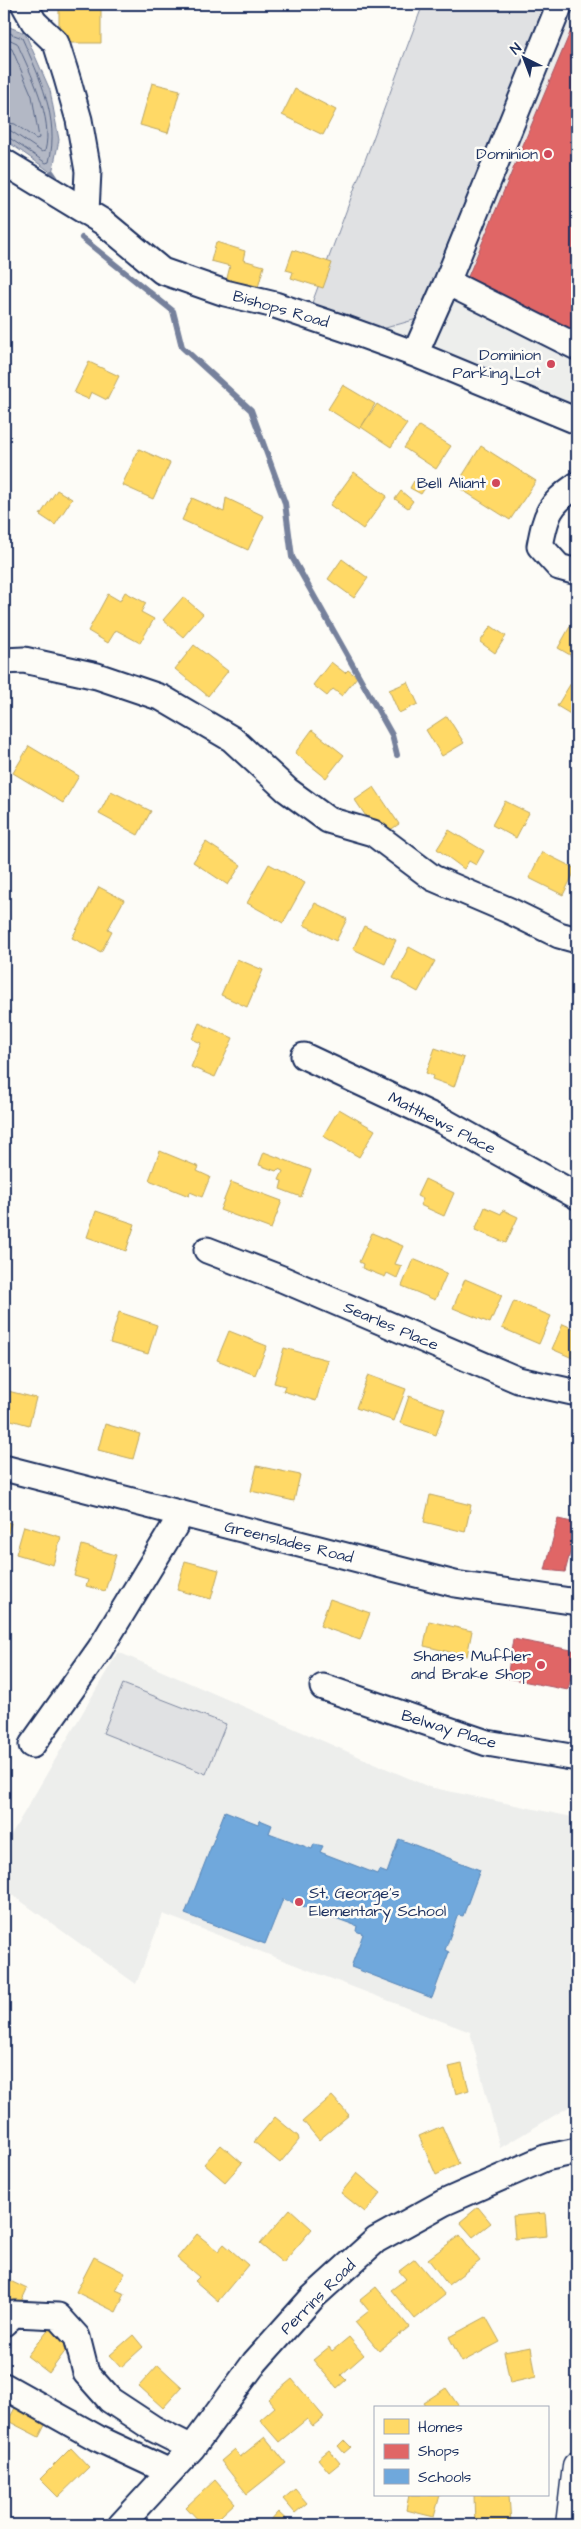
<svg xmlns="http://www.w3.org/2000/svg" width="581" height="2529" viewBox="0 0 581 2529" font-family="'Architects Daughter',sans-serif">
  <rect width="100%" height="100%" fill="#fdfcf7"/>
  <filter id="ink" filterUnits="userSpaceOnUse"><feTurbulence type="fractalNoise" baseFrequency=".02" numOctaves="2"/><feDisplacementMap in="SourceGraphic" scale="10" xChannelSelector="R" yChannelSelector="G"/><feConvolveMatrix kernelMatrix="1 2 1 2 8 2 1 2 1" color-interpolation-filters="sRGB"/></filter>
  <g filter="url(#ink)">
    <path fill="#edeeec" d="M546,4H577V405L382,329L417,319Z
      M118,1652L429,1787L577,1818V2102L500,2148L470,2032L163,1914L136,1984L4,1889V1847Z"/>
    <path fill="#e0e1e3" stroke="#7e88a0" d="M423,4H546L417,319L382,329L312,303Z
      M123,1684L226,1724L206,1774L103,1733Z"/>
    <path fill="#b3b8c5" stroke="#76819c" d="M4,25L25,33L50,90L59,140L52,173L4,139Z"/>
    <path fill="#ffd966" stroke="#bba664" d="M59,8H101V43H59Z
      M152,83L180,90L168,133L140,125Z
      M295,89L336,110L323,135L282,115Z
      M216,242L245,251L243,260L264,266L257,291L226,282L230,266L211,261Z
      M293,250L332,263L323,288L291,278L293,272L286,270Z
      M89,362L119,376L107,400L91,392L88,399L74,393Z
      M343,385L375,404L360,429L328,409Z
      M377,404L407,424L391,447L361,427Z
      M419,426L451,446L436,469L404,448Z
      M481,446L536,481L510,520L456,486Z
      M139,449L170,463L153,499L122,485Z
      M354,472L387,496L363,529L330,505Z
      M414,481L425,488L421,494L410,488Z
      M57,490L72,499L55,525L40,515Z
      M401,491L413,501L408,508L395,499Z
      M192,498L224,512L226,498L264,516L248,550L182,520Z
      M342,559L368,578L354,598L328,579Z
      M125,592L146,603L141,612L154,619L140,643L116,630L108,643L88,631L108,594L120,601Z
      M183,597L203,614L183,637L163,620Z
      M577,614V659L558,648Z
      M491,626L506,636L495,653L480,642Z
      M194,645L228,671L208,696L175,669Z
      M331,662L345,673L348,670L357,677L342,696L333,689L327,696L313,685Z
      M408,682L418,704L399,713L389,690Z
      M571,683L577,687V718L557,706Z
      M447,716L464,743L442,756L426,730Z
      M312,730L344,755L326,778L295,753Z
      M29,746L79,776L63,803L13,773Z
      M374,787L399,824L380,837L355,800Z
      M111,791L151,811L138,835L99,814Z
      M505,801L529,813L516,838L492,825Z
      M449,830L484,851L476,865L469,861L464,869L437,849Z
      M206,842L241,865L228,885L193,862Z
      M542,852L576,869L563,895L529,878Z
      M269,864L305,883L283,923L247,903Z
      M99,887L124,900L108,929L112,931L101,952L72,938Z
      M315,903L347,919L336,941L304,925Z
      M364,926L396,940L385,964L353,949Z
      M409,947L435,961L418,992L393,978Z
      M237,959L263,970L247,1007L221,995Z
      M199,1023L233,1038L215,1077L191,1067L201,1043L192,1039Z
      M435,1048L464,1058L454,1087L432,1079L433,1076L426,1073Z
      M339,1109L375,1130L359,1157L323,1136Z
      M160,1151L199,1167L197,1171L210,1177L202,1197L190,1192L189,1196L149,1180Z
      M264,1152L311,1170L301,1197L280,1189L282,1181L279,1180L283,1171L278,1169L276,1171L259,1165Z
      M425,1179L454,1193L444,1216L420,1205L423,1199L417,1196Z
      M231,1182L282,1201L271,1229L220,1210Z
      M485,1207L501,1214L503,1210L518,1217L506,1243L475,1230Z
      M96,1211L135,1224L126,1251L87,1237Z
      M372,1233L403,1246L395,1264L402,1266L397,1278L387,1273L385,1277L362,1268L363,1264L359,1262Z
      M413,1259L447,1273L435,1300L402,1286Z
      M465,1279L502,1295L490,1323L453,1308Z
      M514,1301L551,1316L539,1344L502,1328Z
      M119,1312L157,1325L148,1354L110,1343Z
      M563,1324L577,1330V1360L552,1349Z
      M229,1331L267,1346L255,1375L217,1360Z
      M284,1348L328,1360L316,1401L283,1391L285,1386L274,1383Z
      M368,1375L406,1389L394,1421L356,1408Z
      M4,1390L36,1398L29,1425L4,1418Z
      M409,1396L445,1409L436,1435L400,1423Z
      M105,1424L140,1434L133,1459L98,1450Z
      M257,1466L300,1475L294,1501L251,1491Z
      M430,1495L471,1505L465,1532L424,1522Z
      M4,1521L11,1523L4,1548Z
      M24,1526L61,1537L53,1565L16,1554Z
      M82,1545L116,1555L105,1591L86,1586L88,1580L74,1576Z
      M185,1561L219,1570L211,1599L177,1590Z
      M330,1599L370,1613L360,1640L320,1626Z
      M429,1621L472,1631L467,1656L424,1646Z
      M462,2064L469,2090L456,2094L449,2067Z
      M332,2096L349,2115L319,2140L303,2121Z
      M275,2117L298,2136L299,2140L280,2163L254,2142Z
      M442,2126L459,2164L436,2175L419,2136Z
      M221,2145L242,2163L225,2182L204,2164Z
      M357,2173L381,2193L365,2212L341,2193Z
      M478,2207L491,2223L473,2237L460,2222Z
      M290,2209L312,2229L283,2263L260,2244Z
      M545,2213L547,2236L515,2239L513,2216Z
      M197,2234L218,2251L224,2244L248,2265L218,2301L195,2281L199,2277L177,2258Z
      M460,2235L480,2261L448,2285L428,2259Z
      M94,2257L125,2273L116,2290L125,2294L116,2312L76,2292Z
      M415,2259L445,2295L415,2319L391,2290L406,2279L399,2271Z
      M4,2278L27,2289L19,2306L4,2299Z
      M376,2287L409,2327L379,2351L355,2322L369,2311L360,2300Z
      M486,2317L500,2342L462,2362L449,2337Z
      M54,2322L75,2338L49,2373L27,2356Z
      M133,2335L143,2347L121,2367L110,2355Z
      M349,2337L364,2355L341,2375L346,2380L337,2388L313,2360L329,2347L332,2351Z
      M531,2347L536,2377L510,2383L504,2352Z
      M158,2365L182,2387L163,2408L139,2386Z
      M292,2379L324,2417L313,2426L307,2419L279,2442L260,2420L275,2407L268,2399Z
      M446,2388L460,2408H426L423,2403Z
      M16,2406L47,2421L39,2437L8,2421Z
      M265,2437L286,2463L247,2494L221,2461L235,2449L240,2457Z
      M344,2440L351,2447L344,2453L338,2446Z
      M71,2448L89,2467L58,2497L40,2479Z
      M329,2450L340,2463L329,2472L318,2459Z
      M215,2480L235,2503L211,2525H203L186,2507Z
      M295,2489L307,2503L295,2513L283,2499Z
      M409,2495H440L434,2517L406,2510Z
      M474,2495H509L511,2523L475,2525Z
      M278,2512L292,2525H271L268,2523Z"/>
    <path fill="#e06666" stroke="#a55664" d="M577,16V339L462,291Z
      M558,1519L577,1523V1555L570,1553L565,1572L545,1570Z
      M513,1639L577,1651L568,1690L507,1678Z"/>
    <path fill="#6fa8dc" stroke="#5684b6" d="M225,1811L258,1824L260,1820L272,1825L269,1833L312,1849L314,1844L323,1846L320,1852L377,1874L379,1870L387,1873L399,1839L480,1870L463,1916L458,1915L457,1917L445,1950L449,1952L432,1998L351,1967L363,1934L356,1931L357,1926L283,1899L265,1944L185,1914Z"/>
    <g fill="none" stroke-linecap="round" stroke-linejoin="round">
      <path stroke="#586687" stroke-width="1" d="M4,31L22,38C39,76 60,119 49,162L46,163L8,137L4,136
        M4,37L17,43C30,72 54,119 45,151L42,152L11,131L4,129
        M4,45L12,49L32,96L39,138L36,139L15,124L4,122"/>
      <path stroke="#76819c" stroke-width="6" d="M52,173L60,185
        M82,238L173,311L182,347L251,410L285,503L292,557L392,735L397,755"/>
      <defs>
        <path id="minor" d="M24,4L34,22L56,43L67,78L79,120L88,171L86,212
          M4,162L103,222L162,271L225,293L275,305L346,329L415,354L577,421
          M447,282L577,347
          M415,354L447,282L560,4
          M577,485C549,504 546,514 540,546L559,567L577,572
          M4,661L24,660L97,676L162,698L232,739L287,790L328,820L373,833L433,878L508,910L559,935L577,940
          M304,1056L443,1121L577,1196
          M207,1250L282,1279L518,1380L577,1393
          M4,1468L455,1584L577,1602
          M323,1687L487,1743L577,1758
          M32,1745L100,1649L182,1514
          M4,2323L14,2314L58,2316L77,2337L86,2373L110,2400L154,2429L192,2448
          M4,2386L97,2438L170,2472
          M121,2525L192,2448L255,2362L313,2297L376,2240L443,2203L545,2158L577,2151"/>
        <path id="major" d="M570,2525L577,2466"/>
      </defs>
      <use href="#minor" stroke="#1b2f5e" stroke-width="29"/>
      <use href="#major" stroke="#1b2f5e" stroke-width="31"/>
      <use href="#minor" stroke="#fdfcf7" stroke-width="25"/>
      <use href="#major" stroke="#fdfcf7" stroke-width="28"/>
    </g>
  </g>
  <g fill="#d1495b" stroke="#fdfcf7" stroke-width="2">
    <circle cx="548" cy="154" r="5"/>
    <circle cx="551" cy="364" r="5"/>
    <circle cx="496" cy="483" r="5"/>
    <circle cx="541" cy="1665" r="5"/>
    <circle cx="299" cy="1902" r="5"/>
  </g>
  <g text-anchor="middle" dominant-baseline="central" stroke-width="5" stroke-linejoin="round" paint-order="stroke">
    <g font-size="16" fill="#1b2f5e" stroke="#fdfcf7" text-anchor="end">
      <text x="538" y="154">Dominion</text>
      <text x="541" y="355">Dominion<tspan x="541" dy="18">Parking Lot</tspan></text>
      <text x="486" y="483">Bell Aliant</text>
      <text x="531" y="1656">Shanes Muffler<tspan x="531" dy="18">and Brake Shop</tspan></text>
      <text x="309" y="1893" text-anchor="start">St. George's<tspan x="309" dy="18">Elementary School</tspan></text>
    </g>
    <g font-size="16" fill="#1b2f5e" stroke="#fdfcf7">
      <text transform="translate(281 309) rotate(16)">Bishops Road</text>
      <text transform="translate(442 1123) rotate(27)">Matthews Place</text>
      <text transform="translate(391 1326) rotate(23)">Searles Place</text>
      <text transform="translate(289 1542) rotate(14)">Greenslades Road</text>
      <text transform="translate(449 1729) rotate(17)">Belway Place</text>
      <text transform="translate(318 2297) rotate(-45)">Perrins Road</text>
    </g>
  </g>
  <rect width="581" height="2529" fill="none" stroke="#fdfcf7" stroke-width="20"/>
  <rect x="10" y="10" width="561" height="2509" fill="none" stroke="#1b2f5e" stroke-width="2" filter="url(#ink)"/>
  <rect x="374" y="2406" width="175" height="90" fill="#fdfcf7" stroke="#a3aaba"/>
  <rect x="384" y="2419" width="25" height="15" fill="#ffd966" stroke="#a3aaba"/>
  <text x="418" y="2432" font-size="15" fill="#1b2f5e">Homes</text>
  <rect x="384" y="2444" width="25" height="15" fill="#e06666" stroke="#a3aaba"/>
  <text x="418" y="2456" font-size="15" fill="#1b2f5e">Shops</text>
  <rect x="384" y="2469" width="25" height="15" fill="#6fa8dc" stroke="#a3aaba"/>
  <text x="418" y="2482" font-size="15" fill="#1b2f5e">Schools</text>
  <g transform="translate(524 58) rotate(318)" stroke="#fdfcf7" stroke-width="4" paint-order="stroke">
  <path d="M0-4L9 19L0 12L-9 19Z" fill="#1b2f5e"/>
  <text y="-8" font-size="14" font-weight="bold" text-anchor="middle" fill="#1b2f5e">N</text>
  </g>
</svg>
